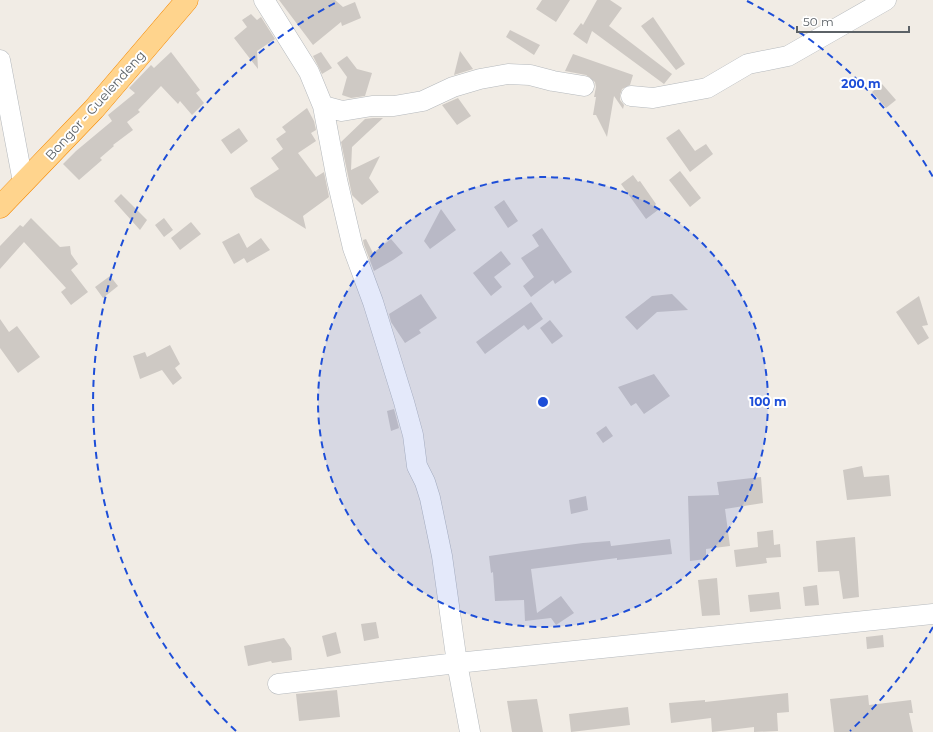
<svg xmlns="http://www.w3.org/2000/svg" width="933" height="732" viewBox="0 0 933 732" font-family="Montserrat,sans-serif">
  <rect width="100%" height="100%" fill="#f1ece5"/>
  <path fill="#cec9c4" d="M279,0H335L343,7L355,2L361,18L342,26L341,22L313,45Z
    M542,0H570L556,22L536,9Z
    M597,0H610L622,8L609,26L672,74L664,84L592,31L587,44L573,34L581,23L583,25Z
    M251,14L257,20L261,17L275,39L257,51L258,69L234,38L247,27L242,20Z
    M653,17L685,64L676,70L641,26Z
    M510,30L540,45L534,55L506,37Z
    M460,51L473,69L454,75Z
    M171,52L200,90L196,93L204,103L192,115L180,101L178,104L161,86L138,110L140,112L127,122L133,130L113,145L114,146L100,158L102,160L79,180L63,164L76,151L112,121L108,115L135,93L129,88L151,65L154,68Z
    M321,52L332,68L322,74L313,56Z
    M573,54L633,75L630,85L622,89L620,95V100L624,105L623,109L614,96L607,137L596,115H593L596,97H594L596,87L595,82L586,75L565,71Z
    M347,56L357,69L372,73L365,96L351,98L342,95L347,77L337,63Z
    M882,84L896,100L886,108L872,92Z
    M458,98L471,116L457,125L442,105Z
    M307,108L314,121L316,130L311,133L316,141L298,153L316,177L324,172L329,197L303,216L306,229L255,197L250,188L279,169L271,158L283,149L276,139L286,132L282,127Z
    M373,118H383L352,147L351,170L380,156L369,178L379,192L362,205L352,195L341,142L365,119Z
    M239,128L248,141L231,154L221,140Z
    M679,129L695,151L706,144L713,154L690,172L666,138Z
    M680,171L701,198L690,207L669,180Z
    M633,175L638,182L640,181L656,204L655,205L658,210L646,219L621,184Z
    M121,194L147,220L140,230L114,201Z
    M504,200L518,221L508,228L494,207Z
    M441,209L456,230L430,249L424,241Z
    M31,218L60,247L70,246L71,254L78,264L71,270L88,292L71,305L61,292L66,288L24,242L0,269V246L20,225L23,227Z
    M164,218L173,230L164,237L155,225Z
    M191,222L201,234L180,250L171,238Z
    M542,228L572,272L555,284L553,280L531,297L523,286L534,277L521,258L539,246L532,235Z
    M239,233L247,248L261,238L270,250L247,263L244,258L234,264L222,242Z
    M366,239L373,253L391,239L403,253L393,260L374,271L364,245L363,240Z
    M501,251L511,264L494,277L502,287L491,296L473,273Z
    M110,276L118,286L103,298L95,287Z
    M421,294L437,318L419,330L421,333L405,343L391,322L389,314Z
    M672,294L688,310L657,312L637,330L625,317L652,296Z
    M919,296L928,325L922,326L929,338L918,345L896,312Z
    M531,302L543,319L528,330L524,325L485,354L476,342Z
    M0,319L9,332L17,326L40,357L18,373L0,348Z
    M550,320L563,336L552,344L540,328Z
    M170,345L180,364L175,368L182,378L173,385L162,370L140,379L133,356L145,352L147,357Z
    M654,374L670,396L644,414L636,403L631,406L618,387Z
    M394,409L399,428L391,431L387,411Z
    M606,426L613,436L603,443L596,433Z
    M862,466L864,477L889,475L891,496L847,500L843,470Z
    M761,477L763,503L725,509L730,546L706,549V559L690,561L688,496L719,495L717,482Z
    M586,496L588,510L571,514L569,500Z
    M773,530L774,545L780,544L781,557L766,558L767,563L736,567L734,550L758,547L757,532Z
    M855,537L859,597L843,599L839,571L818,572L816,541Z
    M670,539L672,554L617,560V558L531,569L537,613L561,596L574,613L556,625L551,618L525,621L524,600L495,601L493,572L491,573L489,556L583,543L610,541L611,546Z
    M717,578L720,615L702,616L698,580Z
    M817,585L819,605L805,606L803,587Z
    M779,592L781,609L750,612L748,595Z
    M376,622L379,638L364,641L361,624Z
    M336,632L341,653L327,657L322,636Z
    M883,635L884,647L867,649L866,637Z
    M284,638L291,648L292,660L272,663L271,661L248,666L244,646Z
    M337,690L340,717L299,721L296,694Z
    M788,693L789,712L777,713L778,731L754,732V727L712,732L711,718L671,723L669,703L705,700V702Z
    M868,695L869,705L911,700L913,713H909L913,732H834L830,699Z
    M537,699L543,732H512L507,701Z
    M628,707L630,725L571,732L569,714Z"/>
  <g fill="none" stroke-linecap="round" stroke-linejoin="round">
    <defs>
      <path id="minor" d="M264,0L309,72L323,106L337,180L353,248L373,302L404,402L413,435L417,466L425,482L430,498L442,556L457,663L470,732
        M0,60L23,182
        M631,96L653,98L707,88L748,64L788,56L886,0
        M323,106L342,111L372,106H394L423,101L453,87L480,79L508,74L530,75L553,81L584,86
        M278,684L457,663L933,614"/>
      <path id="highway" d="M0,207L94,109L187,0"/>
    </defs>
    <use href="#minor" stroke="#b5b9bd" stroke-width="21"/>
    <use href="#highway" stroke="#f58900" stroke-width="23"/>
    <use href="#minor" stroke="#fff" stroke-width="20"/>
    <use href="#highway" stroke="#ffd48d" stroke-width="22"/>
  </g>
  <circle cx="543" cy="402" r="225" fill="#1d4ed8" fill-opacity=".12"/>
  <g fill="none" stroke="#1d4ed8" stroke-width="2" stroke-dasharray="7 5">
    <circle cx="543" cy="402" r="225"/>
    <path d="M933 627A450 450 0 0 1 850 731M236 731A450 450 0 0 1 339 1M747 1A450 450 0 0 1 933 177"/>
  </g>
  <g text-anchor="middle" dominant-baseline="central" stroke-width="4" stroke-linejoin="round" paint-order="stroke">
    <g font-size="13" fill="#5c6267" stroke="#fff">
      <text transform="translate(95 105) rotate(-48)">Bongor - Guelendeng</text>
    </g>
  </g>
  <circle cx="543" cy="402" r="6" fill="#1d4ed8" stroke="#fff" stroke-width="2"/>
  <g font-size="12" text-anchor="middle" font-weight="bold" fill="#1d4ed8" stroke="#fff" stroke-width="4" stroke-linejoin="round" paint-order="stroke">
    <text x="861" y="88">200 m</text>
    <text x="768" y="406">100 m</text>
  </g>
  <path d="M797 26v6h112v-6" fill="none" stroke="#5c6267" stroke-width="2"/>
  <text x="803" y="26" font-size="12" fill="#5c6267" stroke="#ffffff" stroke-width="3" paint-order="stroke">50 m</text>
</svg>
